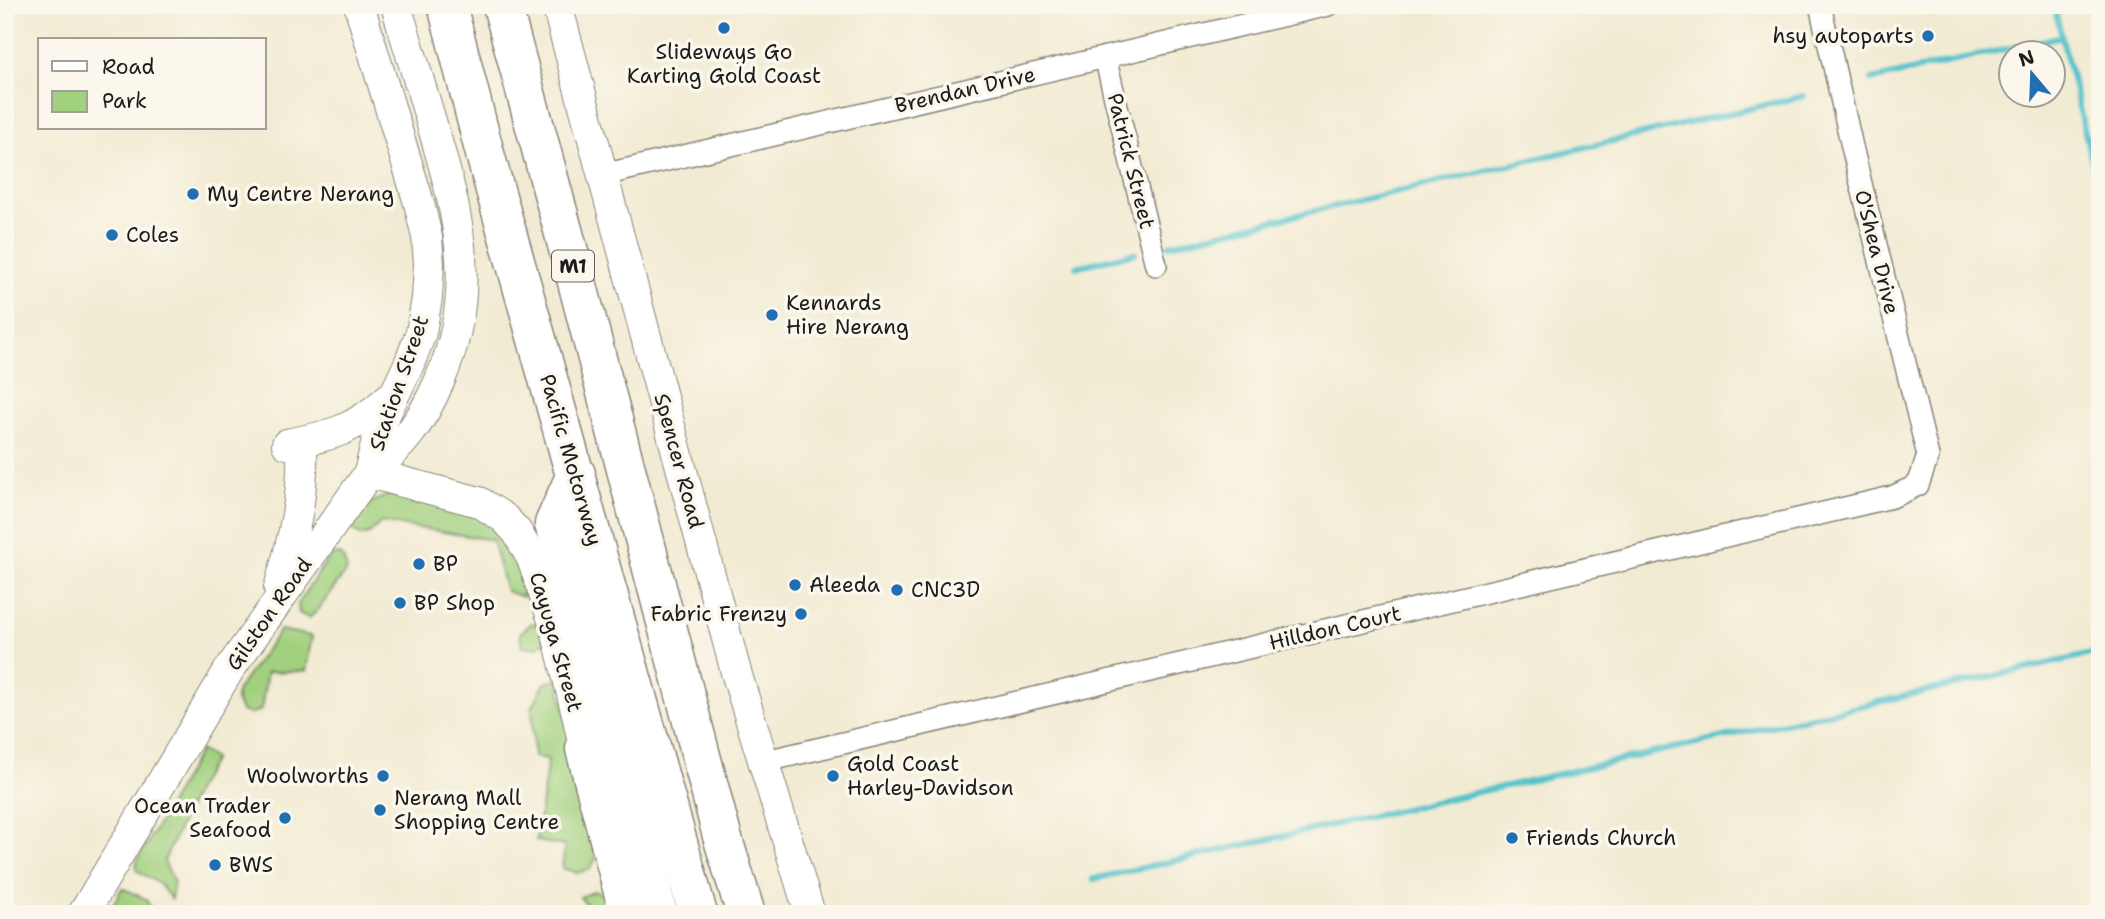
<svg xmlns="http://www.w3.org/2000/svg" width="2105" height="919" viewBox="0 0 2105 919" font-family="'Shantell Sans',sans-serif">
  <rect width="100%" height="100%" fill="#fbf7ec"/>
  <filter id="ink" filterUnits="userSpaceOnUse"><feTurbulence type="fractalNoise" baseFrequency=".0143" numOctaves="2"/><feDisplacementMap in="SourceGraphic" scale="14" xChannelSelector="R" yChannelSelector="G"/><feConvolveMatrix kernelMatrix="1 2 1 2 8 2 1 2 1" color-interpolation-filters="sRGB"/></filter>
  <filter id="wash" filterUnits="userSpaceOnUse"><feTurbulence type="fractalNoise" baseFrequency=".00686" numOctaves="4" result="noise"/><feDisplacementMap in="SourceGraphic" scale="28" xChannelSelector="R" yChannelSelector="G"/><feGaussianBlur stdDeviation="1.57" result="paint"/><feColorMatrix in="noise" values="0 0 0 0 0 0 0 0 0 0 0 0 0 0 0 0 0 1.4 0 .05"/><feComposite in="paint" operator="in"/></filter>
  <g filter="url(#wash)">
    <rect width="100%" height="100%" fill="#f2ebd3"/>
    <path fill="#a1d07e" stroke="#5e764d" stroke-width="2" d="M393,494C436,503 488,507 515,549C522,560 525,577 529,590L527,595L522,597L506,591L492,540L381,522L369,534L361,536L353,530C352,508 376,499 393,494Z
      M339,554L343,558L347,570L318,610L309,618L299,613L298,603L330,556Z
      M532,623L540,626L545,642L537,647H522L520,633Z
      M280,630L312,636L306,671L267,672L261,710L250,714L241,711L236,701V692Z
      M558,679L597,857L590,869L577,873L562,868L565,846L536,841L548,759L534,757L532,708L545,683Z
      M200,750L214,759L195,792L164,861L174,883L171,899L159,884L136,870L137,861Z
      M122,888L146,899L154,914H108Z
      M594,891L607,895L611,914H595L580,897Z"/>
    <g fill="none" stroke-linecap="round" stroke-linejoin="round">
      <path stroke="#54c2ca" stroke-width="6" d="M2054,5L2100,194
        M1872,80L2062,36
        M1169,245L1804,96
        M1076,267L1135,253
        M1093,879L2100,652"/>
    </g>
  </g>
  <g filter="url(#ink)">
    <g fill="none" stroke-linecap="round" stroke-linejoin="round">
      <defs>
        <path id="street" d="M1105,57L1156,265
          M603,175L1328,5
          M762,762L1892,497L1918,485L1928,456L1853,151L1820,5"/>
        <path id="secondary" d="M359,5L419,203L427,237L429,264L427,298L421,333L409,364L381,423L369,473
          M557,5L736,672L810,914
          M287,444C333,435 353,431 389,398
          M369,473L479,502L504,518L517,532L532,559L555,626L577,714L589,771
          M279,588C292,543 304,496 302,450
          M83,914L229,670L369,473C403,447 422,421 439,382C477,296 461,224 436,138C423,93 409,49 396,5"/>
        <path id="highway" d="M447,5L485,154L698,914
          M502,5L576,278L722,836L746,914
          M576,474L554,524L658,914
          M585,749L629,914"/>
      </defs>
      <use href="#street" stroke="#878478" stroke-width="24"/>
      <use href="#secondary" stroke="#878478" stroke-width="32"/>
      <use href="#highway" stroke="#878478" stroke-width="41"/>
      <use href="#street" stroke="#fff" stroke-width="21"/>
      <use href="#secondary" stroke="#fff" stroke-width="30"/>
      <use href="#highway" stroke="#fff" stroke-width="38"/>
    </g>
  </g>
  <g fill="#1f6fb2" stroke="#fbf7ec" stroke-width="2.5">
    <circle cx="724" cy="28" r="7"/>
    <circle cx="1928" cy="36" r="7"/>
    <circle cx="193" cy="194" r="7"/>
    <circle cx="112" cy="235" r="7"/>
    <circle cx="772" cy="315" r="7"/>
    <circle cx="419" cy="564" r="7"/>
    <circle cx="795" cy="585" r="7"/>
    <circle cx="897" cy="590" r="7"/>
    <circle cx="400" cy="603" r="7"/>
    <circle cx="801" cy="614" r="7"/>
    <circle cx="383" cy="776" r="7"/>
    <circle cx="833" cy="776" r="7"/>
    <circle cx="380" cy="810" r="7"/>
    <circle cx="285" cy="818" r="7"/>
    <circle cx="1512" cy="838" r="7"/>
    <circle cx="215" cy="865" r="7"/>
  </g>
  <g text-anchor="middle" dominant-baseline="central" stroke-width="7" stroke-linejoin="round" paint-order="stroke">
    <rect fill="#fbf7ec" stroke="#5f5e5a" stroke-width="2" x="552" y="250.5" width="42" height="31" rx="5"/>
    <g font-size="19" font-weight="bold" fill="#1c1c1c">
      <text x="573" y="266">M1</text>
    </g>
    <g font-size="21" fill="#1c1c1c" stroke="#fbf7ec" text-anchor="start">
      <text x="1914" y="36" text-anchor="end">hsy autoparts</text>
      <text x="724" y="52" text-anchor="middle">Slideways Go<tspan x="724" dy="24">Karting Gold Coast</tspan></text>
      <text x="207" y="194">My Centre Nerang</text>
      <text x="126" y="235">Coles</text>
      <text x="786" y="303">Kennards<tspan x="786" dy="24">Hire Nerang</tspan></text>
      <text x="433" y="564">BP</text>
      <text x="809" y="585">Aleeda</text>
      <text x="911" y="590">CNC3D</text>
      <text x="414" y="603">BP Shop</text>
      <text x="787" y="614" text-anchor="end">Fabric Frenzy</text>
      <text x="847" y="764">Gold Coast<tspan x="847" dy="24">Harley-Davidson</tspan></text>
      <text x="369" y="776" text-anchor="end">Woolworths</text>
      <text x="394" y="798">Nerang Mall<tspan x="394" dy="24">Shopping Centre</tspan></text>
      <text x="271" y="806" text-anchor="end">Ocean Trader<tspan x="271" dy="24">Seafood</tspan></text>
      <text x="1526" y="838">Friends Church</text>
      <text x="229" y="865">BWS</text>
    </g>
    <g font-size="21" fill="#1c1c1c" stroke="#fbf7ec">
      <text transform="translate(965 90) rotate(-13)">Brendan Drive</text>
      <text transform="translate(1131 161) rotate(76)">Patrick Street</text>
      <text transform="translate(1877 252) rotate(76)">O'Shea Drive</text>
      <text transform="translate(399 383) rotate(-71)">Station Street</text>
      <text transform="translate(571 460) rotate(74)">Pacific Motorway</text>
      <text transform="translate(679 461) rotate(75)">Spencer Road</text>
      <text transform="translate(269 614) rotate(-55)">Gilston Road</text>
      <text transform="translate(1335 628) rotate(-13)">Hilldon Court</text>
      <text transform="translate(556 642) rotate(74)">Cayuga Street</text>
    </g>
  </g>
  <rect width="2105" height="919" fill="none" stroke="#fbf7ec" stroke-width="28"/>
  <rect x="38" y="38" width="228" height="91" fill="#fbf7ec" stroke="#a29f99" stroke-width="2"/>
  <rect x="52" y="61" width="35" height="10" fill="#ffffff" stroke="#a29f99" stroke-width="2"/>
  <text x="102" y="74" font-size="21" fill="#1c1c1c">Road</text>
  <rect x="52" y="91" width="35" height="21" fill="#a1d07e" stroke="#a29f99" stroke-width="2"/>
  <text x="102" y="108" font-size="21" fill="#1c1c1c">Park</text>
  <g transform="translate(2032 74) rotate(341)"><circle r="33" fill="#fbf7ec" stroke="#a29f99" stroke-width="2"/>
  <path d="M0-5L12 26L0 18L-12 26Z" fill="#1f6fb2"/>
  <text y="-10" font-size="19" font-weight="bold" text-anchor="middle" fill="#1c1c1c">N</text>
  </g>
</svg>
